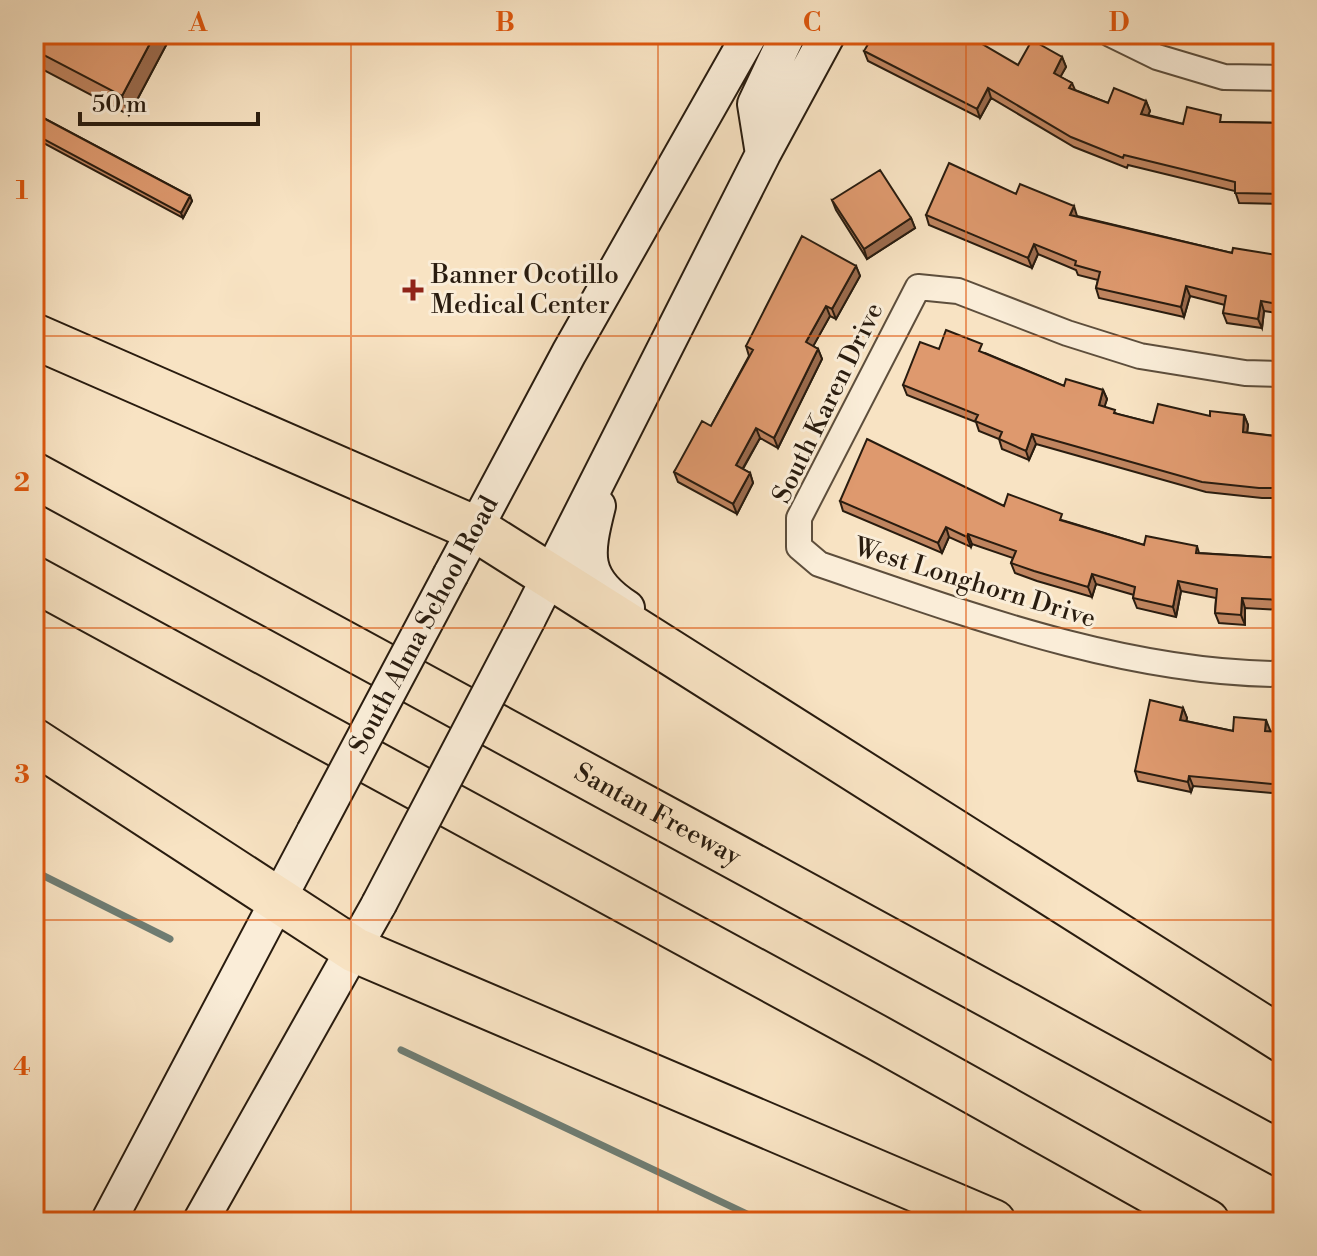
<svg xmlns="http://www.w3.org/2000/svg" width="1317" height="1256" viewBox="0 0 1317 1256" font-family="'Libre Bodoni',serif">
  <rect width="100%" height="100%" fill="#f8e3c3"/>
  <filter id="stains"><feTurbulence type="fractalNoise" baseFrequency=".0025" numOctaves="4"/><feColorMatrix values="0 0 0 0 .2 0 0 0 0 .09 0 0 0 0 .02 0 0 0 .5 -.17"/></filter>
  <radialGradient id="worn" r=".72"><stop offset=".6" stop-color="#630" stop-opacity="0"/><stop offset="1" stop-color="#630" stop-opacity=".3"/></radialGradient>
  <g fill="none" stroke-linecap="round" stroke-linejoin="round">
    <path stroke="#6f7d73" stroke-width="7" d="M34,871L170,939
      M401,1050L764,1222"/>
    <defs>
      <path id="minor" d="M1110,34L1157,57L1224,77L1283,78
        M1283,374L1245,373L1140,356L1067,333L958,291L918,287L799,518V547L819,564C966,614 1126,674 1283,674"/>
      <path id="secondary" d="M763,154L755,104L788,34
        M598,506C586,554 581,578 627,608
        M451,574L569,353L750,34
        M528,619L763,154L828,34
        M108,1222L314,832
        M200,1222L379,904"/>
      <g id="motorway">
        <path d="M34,336L474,528L1283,1040"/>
        <path id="s1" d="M34,475L1283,1155"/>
        <path d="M34,579L878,1038L1207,1222"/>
        <path d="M34,741L355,950L993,1222"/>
      </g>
    </defs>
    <use href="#minor" stroke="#5d4e3c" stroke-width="28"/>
    <use href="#secondary" stroke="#291c0f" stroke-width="38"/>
    <use href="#motorway" stroke="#291c0f" stroke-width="48"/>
    <use href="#minor" stroke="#faedd8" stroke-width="24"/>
    <use href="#secondary" stroke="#faedd8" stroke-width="34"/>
    <use href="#motorway" stroke="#f8e3c3" stroke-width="44"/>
    <defs>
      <path id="secondary-bridge" d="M314,832L451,574
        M379,904L528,619"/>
    </defs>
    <use href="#secondary-bridge" stroke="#291c0f" stroke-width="38" stroke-linecap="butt"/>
    <use href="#secondary-bridge" stroke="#faedd8" stroke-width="34"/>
  </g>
  <path fill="#bf845f" stroke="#291c0f" stroke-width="2" d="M34,34H172L129,115L34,65Z
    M864,51L1018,65L1062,57L1066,67L1060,77L1072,83L1075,90L1108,103L1146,101L1150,111L1148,115L1183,124L1223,122L1283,123V204L1239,203L1235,191L1128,165L1127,168L1074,147L991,98L980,118L868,61Z
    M34,113L190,196L192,201L183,218L34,138Z
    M1016,194L1077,216L1232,253L1283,256V314L1264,311L1262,328L1227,323L1223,313L1225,305L1190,296L1184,317L1099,298L1096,288L1098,280L1078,275L1076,270L1038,254L1032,268L929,225L926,215Z
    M832,200L911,218L915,228L867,259L836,210Z
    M856,266L860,276L836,319L830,316L813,346L818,349L822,359L778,448L760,438L743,469L750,473L753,483L737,514L678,482L674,472L711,426L749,356L746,346Z
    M939,349L985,353L1064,386L1103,390L1107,399L1104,407L1117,414L1153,423L1210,416L1244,415L1248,425L1247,433L1283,437V498H1262L1206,492L1036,444L1029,460L1002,449L999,439L979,431L976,422L907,395L903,385Z
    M840,501L1004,506L1065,521L1144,545L1197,546L1199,553L1282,558L1283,551V621L1282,610L1245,608V625L1219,623L1215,613L1216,598L1181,591L1176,617L1137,608L1133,598L1134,595L1096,584L1092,597L1037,581L1015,573L1011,563L1013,558L972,544L971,547L949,537L942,553L843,511Z
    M1183,708L1187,718L1186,721L1233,731L1266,720L1269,732H1283V794L1193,786L1191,792L1138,781L1135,771Z"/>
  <path fill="#9b6b4d" stroke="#291c0f" stroke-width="2" d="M155,34H172L129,115L122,96Z
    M1062,57L1066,67L1057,83L1054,73Z
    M988,88L991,98L980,118L977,109Z
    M1146,101L1150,111L1145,123L1141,114Z
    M190,196L192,201L183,218L181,213Z
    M1074,206L1077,216L1074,225L1070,215Z
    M911,218L915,228L867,259L864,249Z
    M1034,244L1038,254L1032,268L1028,258Z
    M856,266L860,276L836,319L832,309Z
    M1186,286L1190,296L1184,317L1181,307Z
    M1261,301L1264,311L1262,328L1258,319Z
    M826,306L830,316L810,352L806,342Z
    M818,349L822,359L778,448L774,438Z
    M1103,390L1107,399L1102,415L1099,405Z
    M1244,415L1248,425L1246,442L1243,432Z
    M756,428L760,438L739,475L736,465Z
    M1032,434L1036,444L1029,460L1026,451Z
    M750,473L753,483L737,514L733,504Z
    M946,527L949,537L942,553L938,543Z
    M968,534L972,544L971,547L967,537Z
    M1092,574L1096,584L1092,597L1088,587Z
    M1178,581L1181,591L1176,617L1173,607Z
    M1242,598L1245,608V625L1241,615Z
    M1183,708L1187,718L1184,730L1180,720Z
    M1266,720L1270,730L1269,741L1265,731Z
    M1189,776L1193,786L1191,792L1188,782Z"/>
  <path fill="#de996e" stroke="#291c0f" stroke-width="2" d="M34,34H155L122,96L34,50Z
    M874,34H965L1018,65L1032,40L1062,57L1054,73L1072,83L1069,88L1108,103L1114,88L1146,101L1141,114L1183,124L1187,107L1221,115L1220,122L1283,123V194L1235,193V182L1124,155L1123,158L1071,137L988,88L977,109L864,51Z
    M34,113L190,196L181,213L34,134Z
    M949,163L1016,194L1020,184L1074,206L1070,215L1232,253L1233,248L1283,256V305L1261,301L1258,319L1223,313L1226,296L1186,286L1181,307L1096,288L1100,272L1075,265L1076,261L1034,244L1028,258L926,215Z
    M880,170L911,218L864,249L832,200Z
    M802,236L856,266L832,309L826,306L806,342L818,349L774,438L756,428L736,465L750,473L733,504L674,472L702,421L711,426L753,350L746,346Z
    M946,330L982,344L979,351L1064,386L1066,379L1103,390L1099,405L1115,410L1114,413L1153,423L1158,404L1210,416V411L1244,415L1243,432L1283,437V488H1259L1202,482L1032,434L1026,451L999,439L1002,432L975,421L978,415L903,385L920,342L939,349Z
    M867,439L1004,506L1008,494L1062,514L1060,520L1144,545L1146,536L1197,546L1196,553L1282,558L1283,551V617H1282V600L1242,598L1241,615L1215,613L1217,589L1178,581L1173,607L1133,598L1135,587L1092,574L1088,587L1034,571L1011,563L1016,551L968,534L967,537L946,527L938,543L840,501Z
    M1150,700L1183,708L1180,720L1233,731L1234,717L1266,720L1265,731L1283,732V785L1189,776L1188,782L1135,771Z"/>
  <path fill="none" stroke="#de560c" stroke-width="2" stroke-opacity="0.55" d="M351,34V1222M658,34V1222M966,34V1222M34,336H1283M34,628H1283M34,920H1283"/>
  <path fill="#8f2418" stroke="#faedd8" stroke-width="3" d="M409 278h8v8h8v8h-8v8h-8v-8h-8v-8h8z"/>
  <g text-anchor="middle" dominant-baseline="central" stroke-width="6" stroke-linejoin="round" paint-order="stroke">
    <g font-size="26" fill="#291c0f" stroke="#faedd8" text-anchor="start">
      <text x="431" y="275">Banner Ocotillo<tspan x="431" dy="30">Medical Center</tspan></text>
    </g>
    <g font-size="26" fill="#291c0f" stroke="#faedd8">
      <text transform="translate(828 403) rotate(-64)">South Karen Drive</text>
      <text transform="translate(975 583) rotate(17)">West Longhorn Drive</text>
      <text transform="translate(424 625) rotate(-62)">South Alma School Road</text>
      <text stroke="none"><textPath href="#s1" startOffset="710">Santan Freeway</textPath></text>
    </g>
  </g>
  <rect width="1317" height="1256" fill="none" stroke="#f8e3c3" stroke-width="88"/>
  <path d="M80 112v12h178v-12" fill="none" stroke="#291c0f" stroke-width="4"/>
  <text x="92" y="112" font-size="24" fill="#291c0f" stroke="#faedd8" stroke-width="6" paint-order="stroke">50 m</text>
  <rect x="44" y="44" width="1229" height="1168" fill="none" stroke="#de560c" stroke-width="3"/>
  <g font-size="26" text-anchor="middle" font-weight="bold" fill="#de560c">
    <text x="198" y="31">A</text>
    <text x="505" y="31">B</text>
    <text x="812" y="31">C</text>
    <text x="1119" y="31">D</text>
    <text x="22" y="199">1</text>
    <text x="22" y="491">2</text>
    <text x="22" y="783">3</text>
    <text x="22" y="1075">4</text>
  </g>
  <rect width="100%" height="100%" filter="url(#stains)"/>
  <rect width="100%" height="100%" fill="url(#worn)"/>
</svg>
